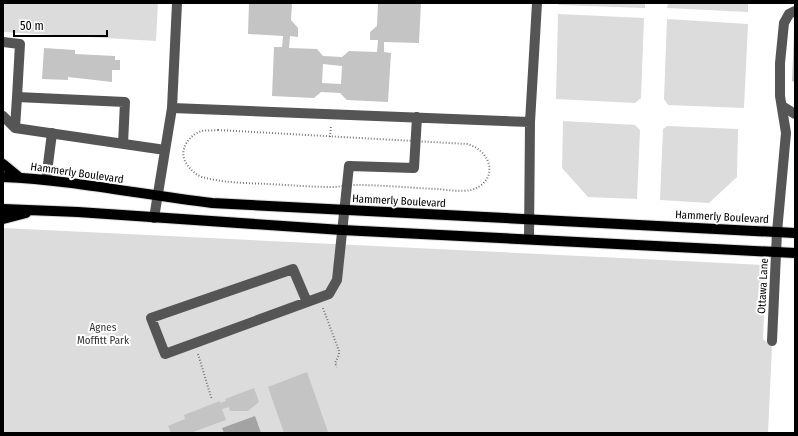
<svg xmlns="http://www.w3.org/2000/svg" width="798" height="436" viewBox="0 0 798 436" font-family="'Fira Sans Condensed',sans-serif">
  <rect width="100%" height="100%" fill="#fff"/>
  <path fill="#dcdcdc" d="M3,3H158L156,41L3,32Z
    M558,3H645V8L558,5Z
    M668,3H748V12L667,8Z
    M558,14L644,18L641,98L635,103L556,99Z
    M667,19L748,24L744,108L668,105L664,99Z
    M563,121L635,125L640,130L637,199L588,197L562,168Z
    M667,126L738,129L737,177L709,203L660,200L663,129Z
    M3,228L766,265L763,339L772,347L768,433H3Z"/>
  <path fill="#a3a3a3" d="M255,416L261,433H224L222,428Z"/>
  <path fill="#c4c4c4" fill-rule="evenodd" d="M249,3H292L291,20L298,28V37L290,36L289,48L317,49L323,56L342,57L349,51L377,52L378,40H370V32L377,26L378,3H421L419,43L384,42V52L391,53L388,102L347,100L340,93L321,92L314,98L272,96L274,47H282L283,36L248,34ZM323,64L342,66L341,84L322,83Z
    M794,34H795V82L792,81Z
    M44,48L75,50V54L115,56V60H120V70H112V82L68,77V80L42,79Z
    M307,372L328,432L284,433L268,387Z
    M254,388L259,402L248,411H230L229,407L222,409L226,420L190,433H171L168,426L185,419L184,415L220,401V403L226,401L225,399Z"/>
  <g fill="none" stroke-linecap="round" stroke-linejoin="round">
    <defs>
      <path id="major" d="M3,164L20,178
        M3,177C73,180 143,195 212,203L795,233
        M3,209L78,212L342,230L795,253
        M3,219L26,213"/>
    </defs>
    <use href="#major" stroke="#dbdbdb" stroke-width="12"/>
    <path stroke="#777" stroke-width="2" stroke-dasharray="1 2" stroke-linecap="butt" d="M218,130L467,144C493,151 499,182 471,190C462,192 448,190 438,189C411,188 383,185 356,185C348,185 340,187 332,187C311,187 290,185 268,184C247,183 223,183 202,177C194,174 189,168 185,161C179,149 190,134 202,131C207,130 213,131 218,130Z
      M330,137L331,125
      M323,308L339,351V355L335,363L337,367
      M198,354L212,400"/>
    <path stroke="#555" stroke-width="10" d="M177,3L172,108L530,122L537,3
      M3,42L20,44L17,97L125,102L123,144
      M782,106L795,114
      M3,116L15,128L165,150
      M15,128L17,97
      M46,180L52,133
      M154,218L172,108
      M529,239L530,122
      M307,302L293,269L151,318L165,354L329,294L337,280L349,166L414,168L417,117
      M772,341L777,232L786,133L780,96V63L784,23L789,14L795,11"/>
    <use href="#major" stroke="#000" stroke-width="10"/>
  </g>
  <g text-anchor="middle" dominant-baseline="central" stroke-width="4" stroke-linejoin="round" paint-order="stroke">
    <g font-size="11" fill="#000" stroke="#fff">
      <text transform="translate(77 173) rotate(8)">Hammerly Boulevard</text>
      <text transform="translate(399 201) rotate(3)">Hammerly Boulevard</text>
      <text transform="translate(722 217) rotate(3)">Hammerly Boulevard</text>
      <text transform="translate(763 286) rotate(-87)">Ottawa Lane</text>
    </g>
    <g font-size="11" fill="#333" stroke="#fff">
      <text x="103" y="327">Agnes<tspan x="103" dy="13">Moffitt Park</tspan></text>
    </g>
  </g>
  <rect width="798" height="436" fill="none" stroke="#000000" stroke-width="8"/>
  <path d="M14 30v6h93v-6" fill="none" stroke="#000000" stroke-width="2"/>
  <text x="20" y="30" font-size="12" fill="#000000" stroke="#ffffff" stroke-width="3" paint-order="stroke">50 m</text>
</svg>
